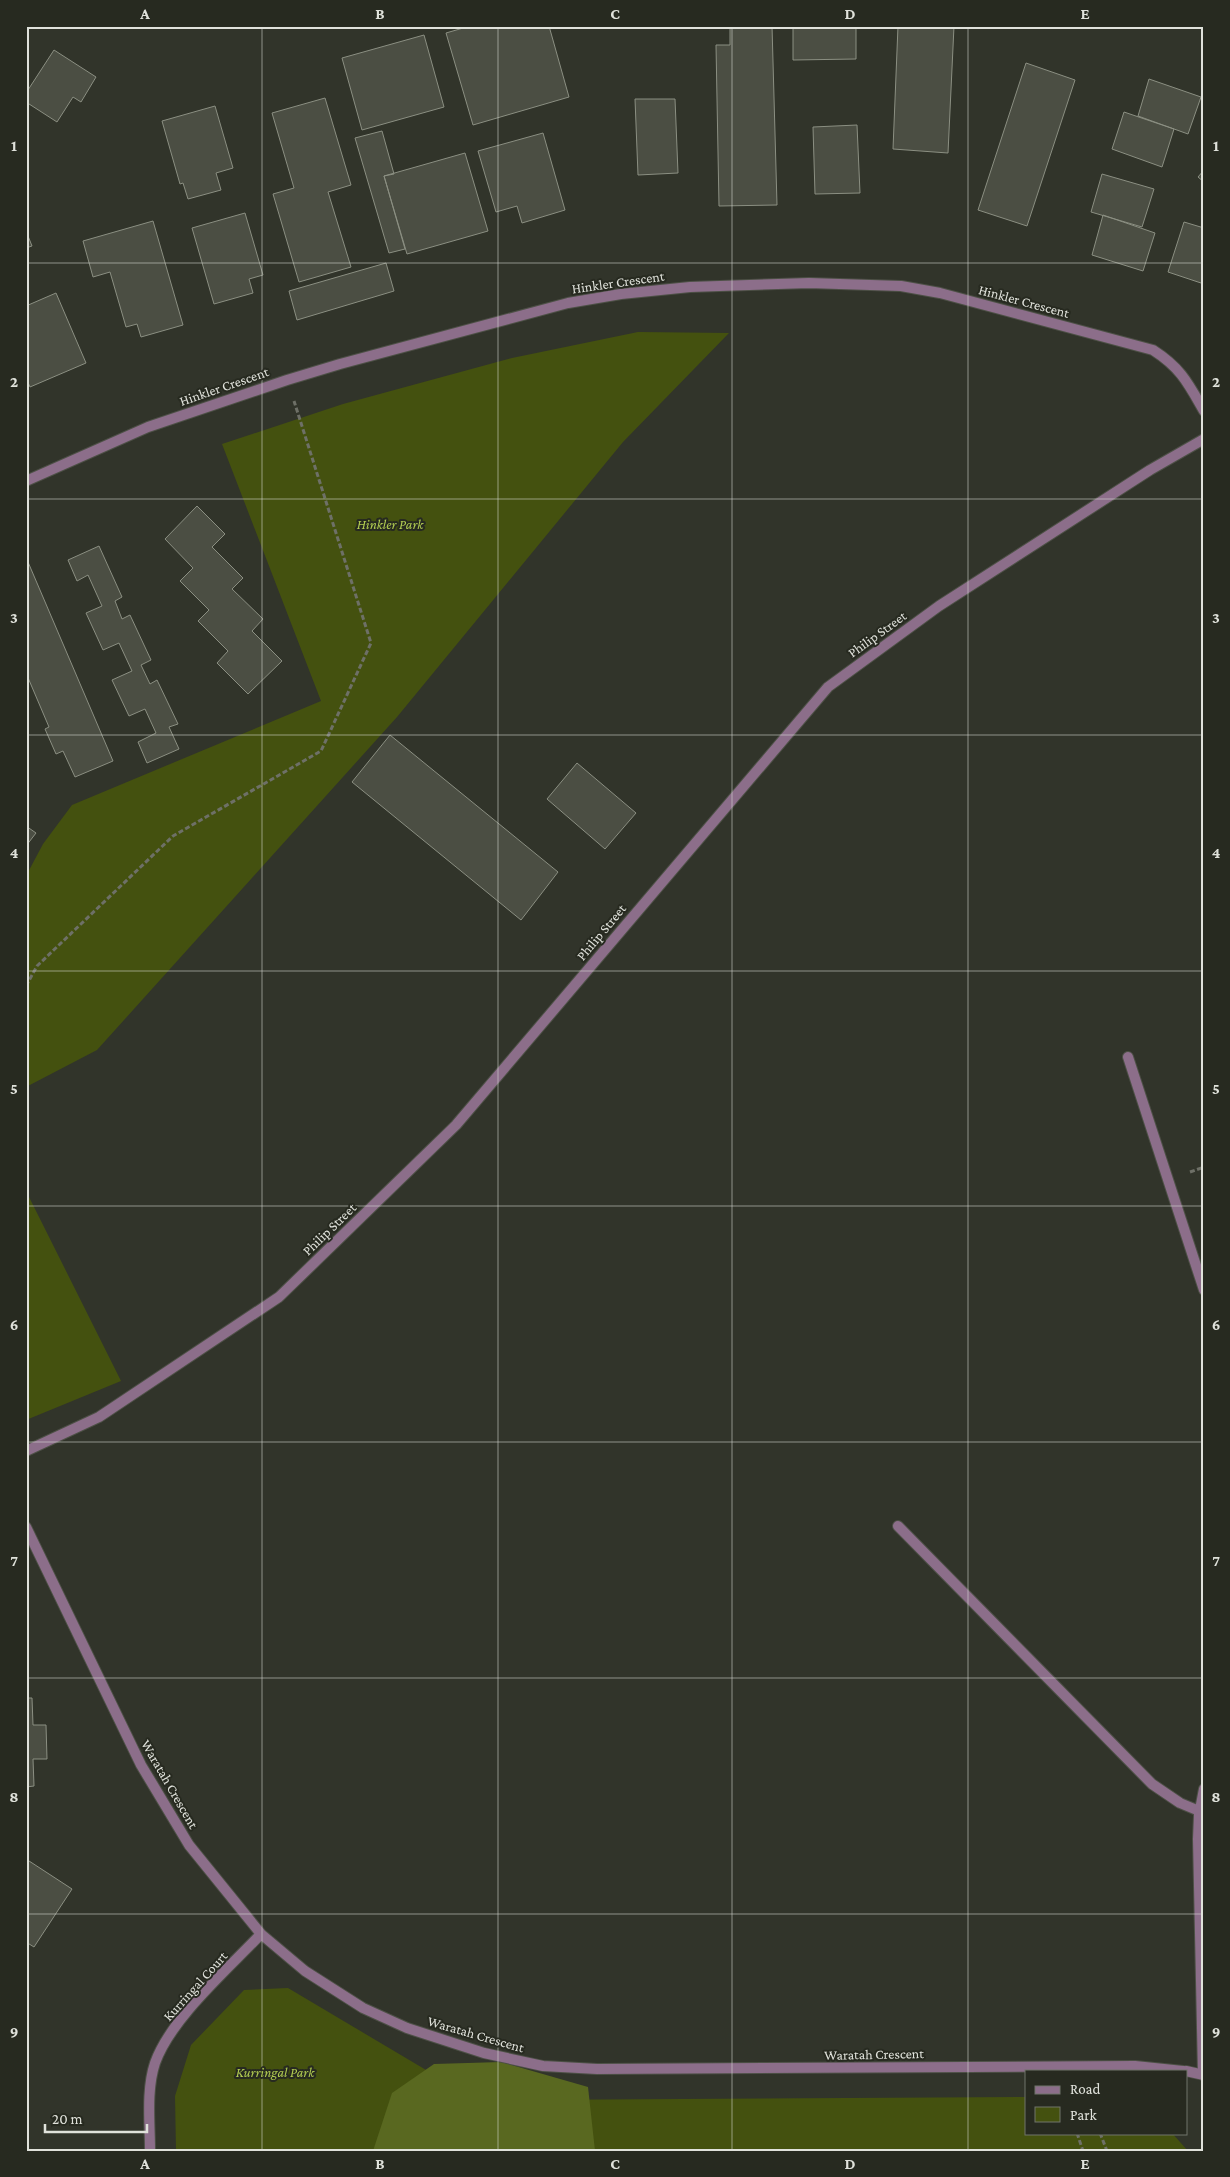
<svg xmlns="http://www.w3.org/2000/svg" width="1230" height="2177" viewBox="0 0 1230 2177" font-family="'Crimson Pro',serif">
  <rect width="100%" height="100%" fill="#31342a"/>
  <path fill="#44510f" d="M638,332L729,333L623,442L397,717L97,1050L26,1087V876L43,844L72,805L321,701L222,444L343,404L512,358Z
    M26,1191L121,1381L26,1420Z
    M288,1988L448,2083L520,2100L1026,2097V2133H1172L1188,2151H176L175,2096L191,2045L244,1990Z"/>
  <path fill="#596820" d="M501,2062L588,2087L595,2151H373L392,2093L434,2064Z"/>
  <path fill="#4b4e43" stroke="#8b8f82" d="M470,26H549L569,97L473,125L446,33Z
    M730,26H772L777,205L719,206L716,45H730Z
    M793,26H856V59L793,60Z
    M898,26H954L948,153L893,149Z
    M424,35L444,107L362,130L342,58Z
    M54,50L96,77L81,102L73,97L57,122L26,102V93Z
    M1026,63L1075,80L1027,226L978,210Z
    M1149,79L1201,97L1188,134L1138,116Z
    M325,98L351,185L328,192L351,267L299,282L273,194L294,188L272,113Z
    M635,99H675L678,173L638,175Z
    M215,106L233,168L216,173L221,190L188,199L183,183L180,184L162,121Z
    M1124,112L1174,129L1162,167L1112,149Z
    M857,125L860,193L815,194L813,127Z
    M382,131L394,174L384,176L405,249L389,253L355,138Z
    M543,133L565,210L522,223L517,206L496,212L478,151Z
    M465,153L488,231L407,254L384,176Z
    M1204,170V182L1198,177Z
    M1102,174L1154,189L1142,227L1091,212Z
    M245,213L263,275L249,279L253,293L214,304L192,228Z
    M1103,215L1155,233L1143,271L1092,255Z
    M153,221L183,325L141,337L137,324L126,327L110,272L93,277L83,241Z
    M1184,222L1204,228V284L1168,272Z
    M26,231L32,246L26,248Z
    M386,263L394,291L297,320L289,291Z
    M56,293L86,363L30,387L26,378V306Z
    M197,506L225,534L212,547L243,578L232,589L263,619L252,631L282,661L248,694L217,663L228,651L198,621L209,610L180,581L193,568L165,539Z
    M99,546L122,597L115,601L122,619L130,615L151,660L141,665L150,684L157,680L178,724L169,727L179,749L147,763L138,742L156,733L145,709L129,716L112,680L132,671L119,643L103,650L86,613L102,606L88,575L77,581L68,560Z
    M28,562L113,761L75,777L63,751L56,754L45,729L49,727L26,673V563Z
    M390,735L558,872L521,920L352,782Z
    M577,763L636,813L605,849L547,799Z
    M26,826L36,833L26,846Z
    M26,1698H32L33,1725H46L47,1759H33L34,1786L26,1787Z
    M26,1859L72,1889L34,1947L26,1942Z"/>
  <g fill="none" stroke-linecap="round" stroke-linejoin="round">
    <defs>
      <path id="service" d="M1128,1057L1204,1290
        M898,1526L1152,1784L1180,1803L1204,1813
        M1203,2075L1198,1839L1199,1815L1204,1789"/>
      <path id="minor" d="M26,481L148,427L287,380L340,364L568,303L621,294L690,287L809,283L901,286L940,293L1153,350C1181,368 1188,383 1204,411
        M26,1451L99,1417L279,1297L456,1125L828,687L939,606L1150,470L1204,439
        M26,1527L141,1765L189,1845L261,1934L305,1971L363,2008L407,2028L484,2053L543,2066L597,2069L1135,2066L1183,2071
        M1186,2071L1204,2075
        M150,2151C150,2123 146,2090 155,2063C171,2018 228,1969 261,1934"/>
    </defs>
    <use href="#service" stroke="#4d5046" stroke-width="12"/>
    <use href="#minor" stroke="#4d5046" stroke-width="12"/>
    <path stroke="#6e7067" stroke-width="3" stroke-dasharray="5 2.5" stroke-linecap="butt" d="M26,986L37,966L173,836L321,751L371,643L294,401
      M1190,1172L1204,1167
      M1077,2133L1083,2151
      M1100,2133L1107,2151"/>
    <use href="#service" stroke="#8c6e8a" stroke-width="10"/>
    <use href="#minor" stroke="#8c6e8a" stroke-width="10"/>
  </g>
  <path fill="none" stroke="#e0e2db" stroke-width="1" stroke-opacity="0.55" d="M262,26V2151M498,26V2151M732,26V2151M968,26V2151M26,263H1204M26,499H1204M26,735H1204M26,971H1204M26,1206H1204M26,1442H1204M26,1678H1204M26,1914H1204"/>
  <g text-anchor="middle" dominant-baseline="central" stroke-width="4" stroke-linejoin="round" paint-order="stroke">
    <g font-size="14" fill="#e0e2db" stroke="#272a20">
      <text transform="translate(618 282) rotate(-8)">Hinkler Crescent</text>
      <text transform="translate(1024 301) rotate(15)">Hinkler Crescent</text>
      <text transform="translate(224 386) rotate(-19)">Hinkler Crescent</text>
      <text transform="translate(877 634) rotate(-36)">Philip Street</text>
      <text transform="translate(601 932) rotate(-50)">Philip Street</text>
      <text transform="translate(329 1229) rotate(-44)">Philip Street</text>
      <text transform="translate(170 1784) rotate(60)">Waratah Crescent</text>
      <text transform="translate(195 1986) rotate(-48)">Kurringal Court</text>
      <text transform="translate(476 2034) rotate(16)">Waratah Crescent</text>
      <text transform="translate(874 2054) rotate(-1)">Waratah Crescent</text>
    </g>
    <g font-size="14" font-style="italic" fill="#b2cd51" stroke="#272a20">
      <text x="390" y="524">Hinkler Park</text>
      <text x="275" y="2072">Kurringal Park</text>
    </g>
  </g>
  <rect width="1230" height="2177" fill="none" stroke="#272a20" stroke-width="55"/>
  <rect x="1025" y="2070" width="162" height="65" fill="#272a20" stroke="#71746b"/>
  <rect x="1035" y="2086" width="25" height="8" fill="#8c6e8a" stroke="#71746b"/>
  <text x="1070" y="2094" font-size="15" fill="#e0e2db">Road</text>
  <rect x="1035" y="2107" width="25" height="15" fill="#44510f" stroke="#71746b"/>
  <text x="1070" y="2120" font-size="15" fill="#e0e2db">Park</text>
  <path d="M45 2124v8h102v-8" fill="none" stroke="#e0e2db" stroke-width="2.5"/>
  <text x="52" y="2124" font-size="15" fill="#e0e2db" stroke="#272a20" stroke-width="4" paint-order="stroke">20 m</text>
  <rect x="28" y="28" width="1174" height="2122" fill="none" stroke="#e0e2db" stroke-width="2"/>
  <g font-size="16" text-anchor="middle" font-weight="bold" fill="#e0e2db">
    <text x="145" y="19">A</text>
    <text x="380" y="19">B</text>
    <text x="615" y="19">C</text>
    <text x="850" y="19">D</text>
    <text x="1085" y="19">E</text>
    <text x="14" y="151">1</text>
    <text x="1216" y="151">1</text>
    <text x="14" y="387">2</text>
    <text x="1216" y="387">2</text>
    <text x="14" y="623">3</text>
    <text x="1216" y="623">3</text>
    <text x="14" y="858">4</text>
    <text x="1216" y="858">4</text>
    <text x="14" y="1094">5</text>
    <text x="1216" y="1094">5</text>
    <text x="14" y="1330">6</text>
    <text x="1216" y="1330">6</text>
    <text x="14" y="1566">7</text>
    <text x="1216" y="1566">7</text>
    <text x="14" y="1802">8</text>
    <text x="1216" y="1802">8</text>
    <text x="14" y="2037">9</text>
    <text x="1216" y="2037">9</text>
    <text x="145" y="2169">A</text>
    <text x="380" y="2169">B</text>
    <text x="615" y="2169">C</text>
    <text x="850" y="2169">D</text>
    <text x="1085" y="2169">E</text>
  </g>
</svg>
